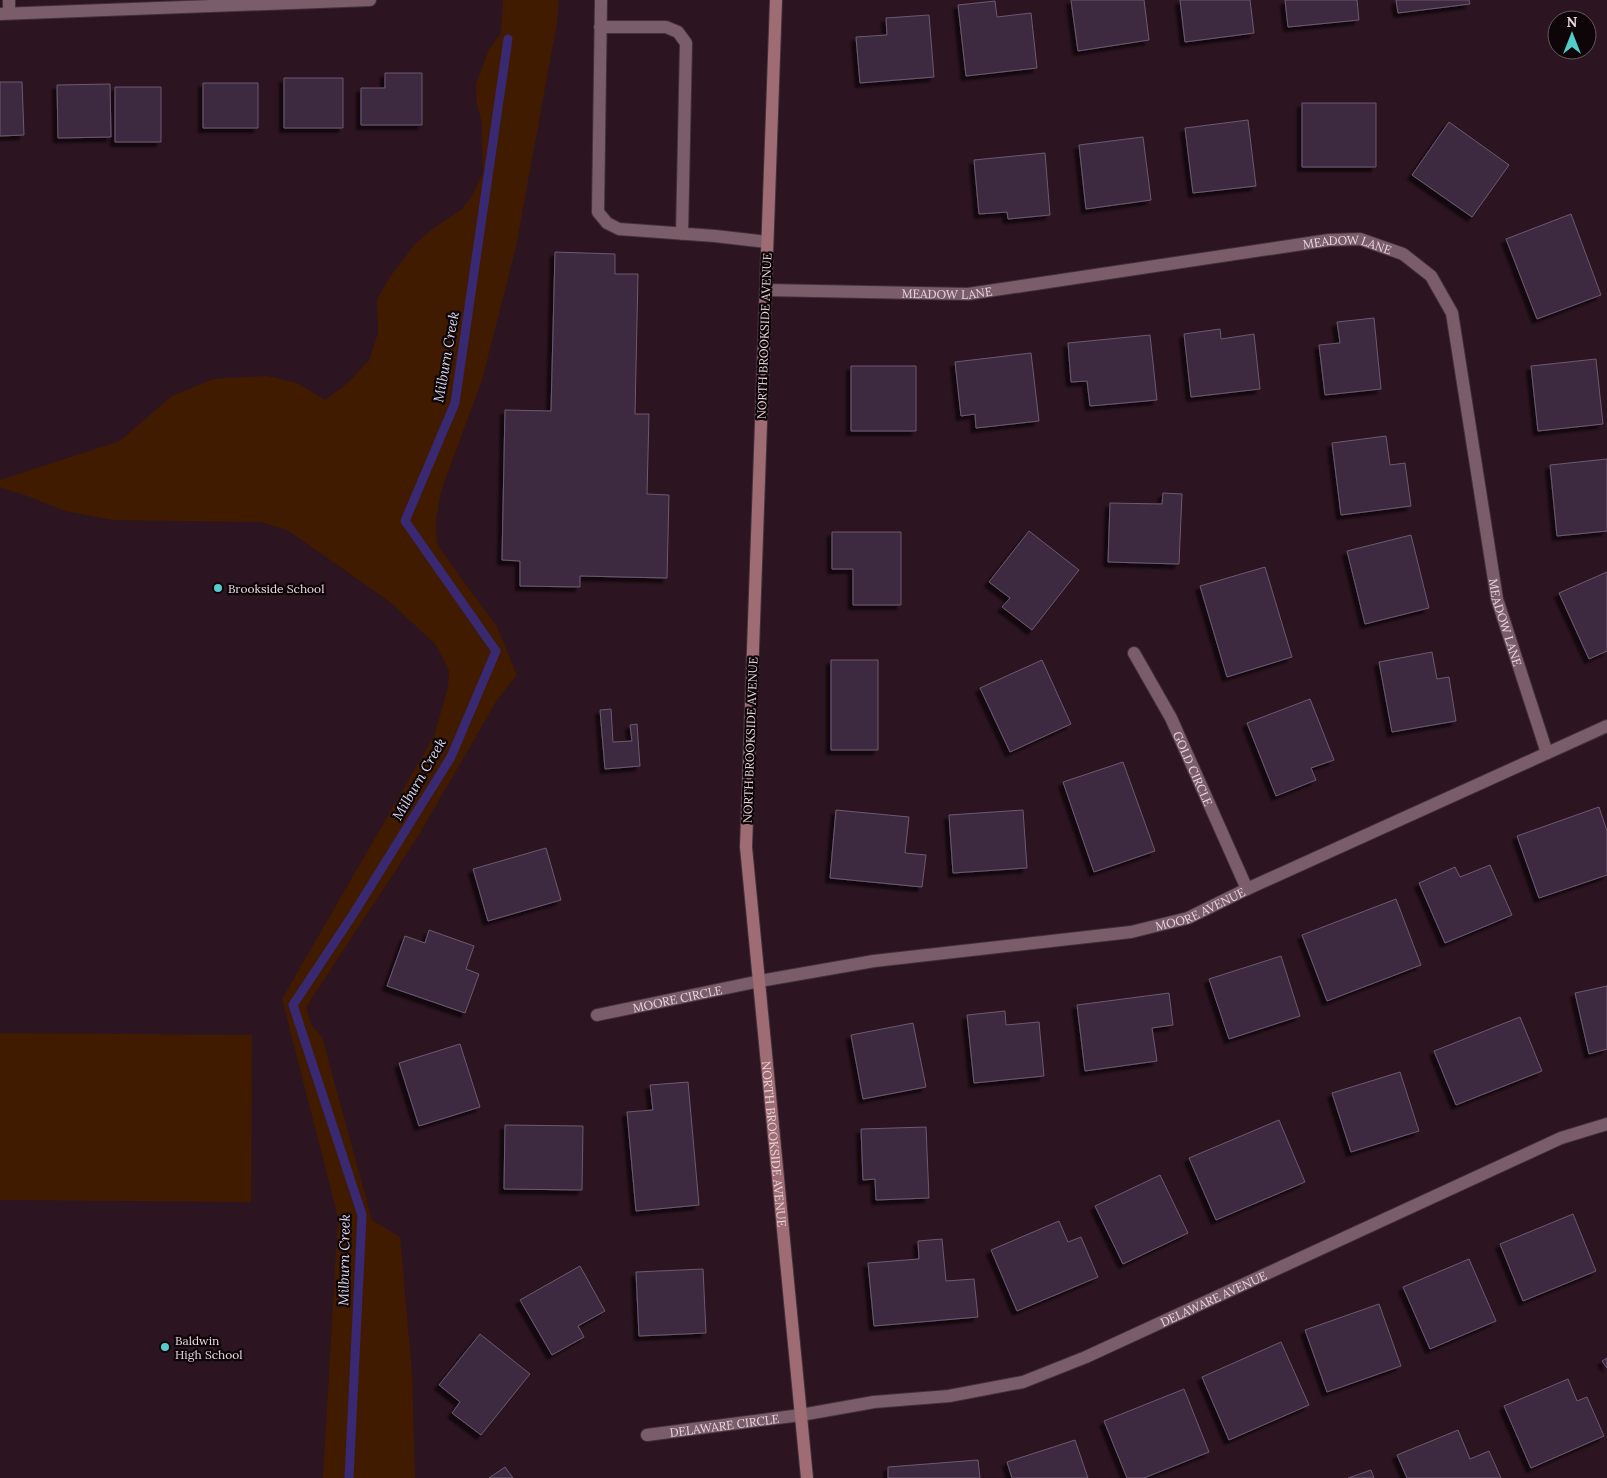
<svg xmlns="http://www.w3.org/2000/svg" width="1607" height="1478" viewBox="0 0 1607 1478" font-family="Lora,serif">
  <defs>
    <filter id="shadow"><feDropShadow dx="-4.5" dy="4.5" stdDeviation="1" flood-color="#0009"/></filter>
  </defs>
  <rect width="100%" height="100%" fill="#2c1420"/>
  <path fill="#411b00" d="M503,0H559L557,22L516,247L482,380L441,491L436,521V533L438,546L497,627L517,675L497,700L420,833L306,1007L311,1024L322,1037L372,1220L400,1237L412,1373L415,1478H323L338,1217L282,999L434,736L448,688L449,670L436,645L390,602L289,531L262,522L113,520L65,511L30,497L0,487V480L120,441L172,396L213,379L267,376L297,383L325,400L349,382L369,360L378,333L377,300L389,278L415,244L430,231L462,209L472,196L483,173L482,124L477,104L476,84L489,49L501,33Z
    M0,1033L252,1035L251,1202L0,1200Z"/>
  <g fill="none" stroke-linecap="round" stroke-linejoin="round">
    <path stroke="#382972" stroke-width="9" d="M349,1478L362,1215L293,1005L352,916L451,757L496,651L405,521L455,403L508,39"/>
  </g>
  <path fill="#3c2b40" stroke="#6c5971" filter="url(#shadow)" d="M1071,0H1144L1149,40L1078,51Z
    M1180,0H1250L1254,33L1185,42Z
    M1285,0H1357L1359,20L1288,27Z
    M1396,0H1469L1470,4L1398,13Z
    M995,1L997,17L1031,13L1037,68L966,76L958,5Z
    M929,15L934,77L860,83L856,37L887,35L886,18Z
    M385,73H422V125H361V88H385Z
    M284,78H343V128H284Z
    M0,82H22L24,135L0,136Z
    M203,83H258V128H203Z
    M110,84L111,137L58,138L57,85Z
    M115,87H161V142H115Z
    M1302,103H1376V167H1302Z
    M1248,120L1256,186L1193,193L1185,128Z
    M1449,122L1509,165L1472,217L1412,175Z
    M1143,137L1151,200L1086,209L1079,145Z
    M1045,153L1050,215L1008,219L1007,212L979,214L974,160Z
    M1571,214L1601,295L1537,319L1506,239Z
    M555,252L615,254V274H638L635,414H649L647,494L669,495L667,578L580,576V587L520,586V561L502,560L505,410L551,411Z
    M1374,318L1381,389L1325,395L1319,345L1340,343L1337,322Z
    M1220,329L1221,339L1254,334L1260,389L1191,397L1184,334Z
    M1150,335L1157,400L1090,406L1087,381L1071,382L1068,343Z
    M1031,353L1039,421L976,428L975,414L961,416L955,362Z
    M1596,359L1603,424L1538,431L1531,366Z
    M851,366H916V431H851Z
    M1386,436L1390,465L1405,463L1411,506L1341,515L1332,443Z
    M1607,459V531L1557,536L1550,465Z
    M1163,493L1182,494L1179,564L1108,562L1110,503L1162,504Z
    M1029,531L1079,570L1032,630L1002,607L1010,598L989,582Z
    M832,532H901V605H853V569H832Z
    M1411,535L1429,608L1365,624L1347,551Z
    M1265,567L1292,657L1227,677L1200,586Z
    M1607,572V651L1589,659L1559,593Z
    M1432,652L1437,679L1449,677L1456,721L1392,732L1379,662Z
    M831,660H878V750H831Z
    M1042,660L1071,724L1010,752L980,688Z
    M1310,699L1334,760L1311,768L1316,780L1276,796L1247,723Z
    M611,709L613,742L632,741L630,725L637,724L640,766L605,769L600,710Z
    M1123,762L1155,851L1094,872L1063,782Z
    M1599,807L1607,831V875L1539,898L1517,836Z
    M836,810L909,817L905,853L926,855L922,887L830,878Z
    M1023,810L1027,868L953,873L949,815Z
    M546,848L561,900L488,921L473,869Z
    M1490,865L1512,915L1445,943L1419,883L1455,867L1460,877Z
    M1396,899L1421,965L1327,1001L1302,935Z
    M429,930L474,946L466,969L479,974L465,1013L387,986L405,936L425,943Z
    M1281,956L1300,1016L1229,1039L1209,979Z
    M1607,986V1049L1589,1054L1575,993Z
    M1169,993L1173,1025L1152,1028L1157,1061L1085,1071L1077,1005Z
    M1005,1011L1006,1025L1039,1022L1044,1076L974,1083L967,1015Z
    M1520,1017L1542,1071L1456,1105L1434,1051Z
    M913,1023L926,1087L863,1099L851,1035Z
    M460,1044L480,1107L419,1126L399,1063Z
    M1400,1072L1419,1131L1351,1152L1332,1093Z
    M688,1082L699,1205L636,1211L627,1112L653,1110L650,1085Z
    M1279,1120L1305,1182L1216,1220L1189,1158Z
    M505,1125L583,1126L582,1190L504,1189Z
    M926,1127L929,1198L876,1200L875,1179L863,1180L861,1129Z
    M1160,1175L1188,1233L1123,1264L1095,1206Z
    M1573,1214L1596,1271L1523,1301L1500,1244Z
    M1059,1221L1068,1242L1081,1237L1098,1277L1017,1311L991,1250Z
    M942,1239L946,1281L974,1279L978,1317L874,1326L868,1263L919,1259L918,1241Z
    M1469,1259L1496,1321L1430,1349L1403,1287Z
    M580,1266L605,1311L578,1326L584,1337L552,1355L520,1300Z
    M703,1269L706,1333L639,1336L636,1272Z
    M1379,1304L1401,1366L1327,1392L1305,1330Z
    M480,1334L530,1374L481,1435L452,1413L460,1402L439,1385Z
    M1281,1342L1309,1405L1229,1440L1202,1377Z
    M1607,1358V1368L1602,1361Z
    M1568,1379L1577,1401L1587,1397L1604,1436L1531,1468L1504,1406Z
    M1184,1389L1209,1452L1144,1478H1127L1104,1421Z
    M1458,1430L1470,1459L1489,1451L1501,1478H1407L1397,1455Z
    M1075,1440L1088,1478H1012L1007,1462Z
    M978,1460L980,1478H888V1467Z
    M505,1467L513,1478H489Z
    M1371,1470L1374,1478H1348Z"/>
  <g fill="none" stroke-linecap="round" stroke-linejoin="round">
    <defs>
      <path id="lane" d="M601,0L598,212L607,223L619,229L715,236L767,242
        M600,27H666L678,32L686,43L682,234"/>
      <g id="street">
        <path d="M9,0V13"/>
        <path d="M0,14L370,0"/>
        <path id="s1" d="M766,290L968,294L1329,240L1360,239L1403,254L1431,276L1452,313L1497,599L1547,753"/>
        <path id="s2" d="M1134,653L1171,718L1247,889"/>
        <path id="s3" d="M597,1015L760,981L874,961L1131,932L1188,918L1247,889L1607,726"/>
        <path id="s4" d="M647,1435L801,1415L874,1402L949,1396L1023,1382L1086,1357L1561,1138L1607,1124"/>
      </g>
      <g id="secondary">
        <path id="s5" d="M776,0L746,847L807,1478"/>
      </g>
    </defs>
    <use href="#lane" stroke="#423139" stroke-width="14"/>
    <use href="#street" stroke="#423139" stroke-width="14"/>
    <use href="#secondary" stroke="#423139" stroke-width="14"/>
    <use href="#lane" stroke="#7b5d6a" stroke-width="12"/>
    <use href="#street" stroke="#7b5d6a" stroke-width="12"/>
    <use href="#secondary" stroke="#9f6c74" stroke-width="12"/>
  </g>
  <g fill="#53cdcb" stroke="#0e0509" stroke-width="2">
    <circle cx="218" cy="588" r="5"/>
    <circle cx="165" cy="1347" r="5"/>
  </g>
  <g text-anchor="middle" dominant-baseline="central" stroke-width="4.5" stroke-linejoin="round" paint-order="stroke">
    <g font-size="12" fill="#e8d7de" stroke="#0e0509">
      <text stroke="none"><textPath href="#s1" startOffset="586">MEADOW LANE</textPath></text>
      <text stroke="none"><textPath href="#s1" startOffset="181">MEADOW LANE</textPath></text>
      <text transform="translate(764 336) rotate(-88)">NORTH BROOKSIDE AVENUE</text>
      <text stroke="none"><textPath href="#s1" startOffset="1036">MEADOW LANE</textPath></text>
      <text transform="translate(750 740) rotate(-88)">NORTH BROOKSIDE AVENUE</text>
      <text stroke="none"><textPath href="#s2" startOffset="130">GOLD CIRCLE</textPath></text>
      <text stroke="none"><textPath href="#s3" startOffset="614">MOORE AVENUE</textPath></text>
      <text stroke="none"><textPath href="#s3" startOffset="82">MOORE CIRCLE</textPath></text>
      <text stroke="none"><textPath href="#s5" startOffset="1146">NORTH BROOKSIDE AVENUE</textPath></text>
      <text stroke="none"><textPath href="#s4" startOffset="588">DELAWARE AVENUE</textPath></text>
      <text stroke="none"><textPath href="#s4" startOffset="78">DELAWARE CIRCLE</textPath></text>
    </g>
    <g font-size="12" fill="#e8d7de" stroke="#0e0509" text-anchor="start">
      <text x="228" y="588">Brookside School</text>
      <text x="175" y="1340">Baldwin<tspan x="175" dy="14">High School</tspan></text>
    </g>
    <g font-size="14" font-style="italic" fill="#d9d8ee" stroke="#0e0509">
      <text transform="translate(446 357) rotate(-80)">Milburn Creek</text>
      <text transform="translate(419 779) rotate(-60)">Milburn Creek</text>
      <text transform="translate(344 1260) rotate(-89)">Milburn Creek</text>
    </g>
  </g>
  <g transform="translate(1572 35)"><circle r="24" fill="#0e0509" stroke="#65595e"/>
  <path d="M0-4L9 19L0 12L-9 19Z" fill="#53cdcb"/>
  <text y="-8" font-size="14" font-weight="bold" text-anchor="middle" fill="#e8d7de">N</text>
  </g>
</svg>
